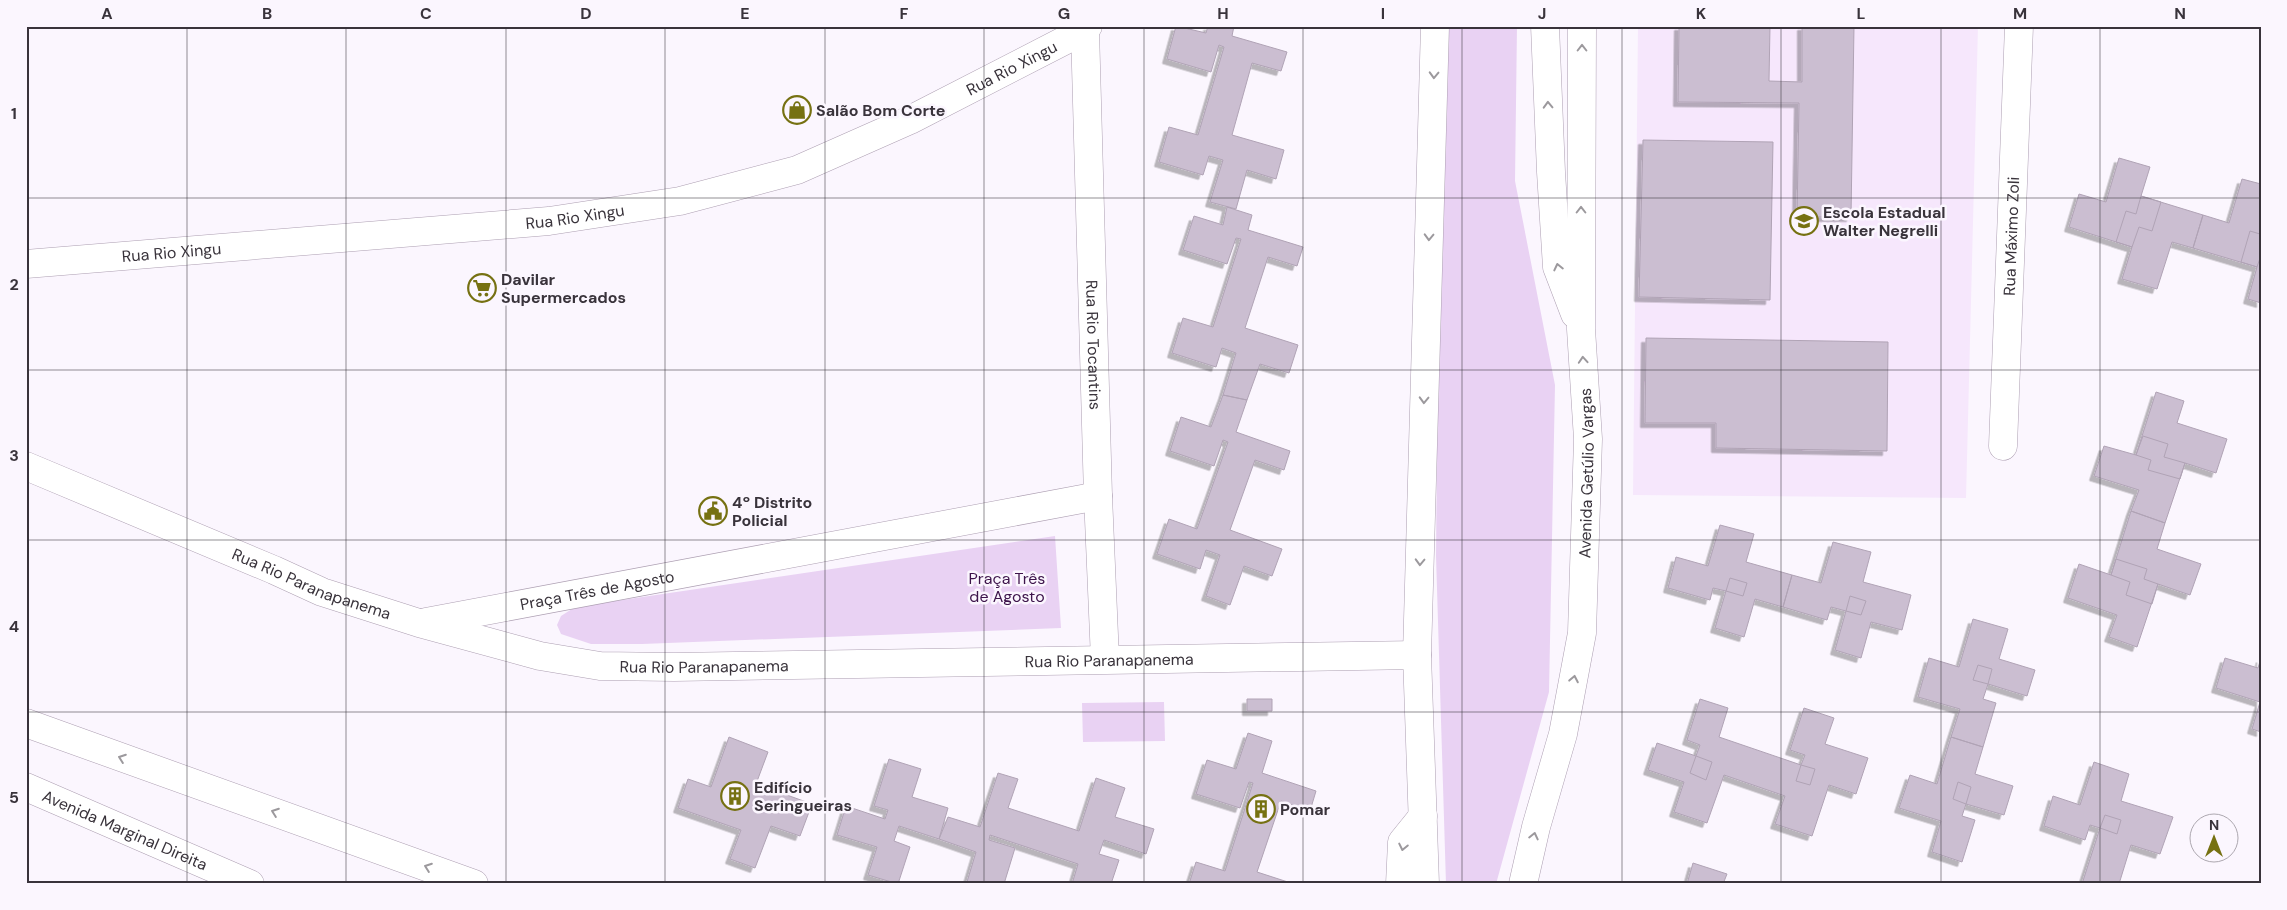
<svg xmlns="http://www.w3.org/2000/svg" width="2287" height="910" viewBox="0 0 2287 910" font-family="'DM Sans',sans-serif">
  <defs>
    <filter id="shadow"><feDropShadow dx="-4.5" dy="4.5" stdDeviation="0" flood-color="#0004"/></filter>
  </defs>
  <rect width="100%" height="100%" fill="#fbf6fe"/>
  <path fill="#f6e7fc" d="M1638,26H1978L1966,498L1633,495Z"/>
  <path fill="#e9d2f3" d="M1447,26H1517L1515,181L1555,385L1549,692L1496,884H1446L1436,556L1438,348Z
    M1055,536L1061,628L642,644H591L561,634L557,625L561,616L575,607Z
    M1164,702L1165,741L1083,742L1082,703Z"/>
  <path fill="#cbbed1" stroke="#b0a3b5" filter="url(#shadow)" d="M1176,26L1206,33L1208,26H1234L1232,36L1287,52L1281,71L1252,63L1232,135L1284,150L1276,179L1247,170L1236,209L1210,202L1223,160L1209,156L1203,175L1159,162L1169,127L1198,135L1224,47L1219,45L1211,72L1167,59Z
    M1679,26H1770L1769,81L1802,82V26H1854L1851,217H1797L1799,103L1678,102Z
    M1643,140L1773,142L1770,300L1639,297Z
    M2119,158L2150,167L2141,196L2203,215L2193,248L2172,242L2157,289L2122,279L2132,247L2069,227L2079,194L2106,202Z
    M2242,179L2261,184V303L2248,299L2257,267L2193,248L2203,215L2229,223Z
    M2141,196L2161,202L2152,231L2139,227L2132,247L2116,242L2126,211L2136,214Z
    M1227,207L1252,215L1248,230L1303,247L1297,266L1268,257L1245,328L1298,345L1289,373L1260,364L1247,400L1223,395L1236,353L1222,348L1216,367L1172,353L1183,318L1213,327L1241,239L1236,238L1227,264L1183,250L1194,216L1223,225Z
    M2250,231L2260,234L2261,231V255L2257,267L2241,262Z
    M1646,338L1888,342L1887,451L1716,448V423H1645Z
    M2156,392L2184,401L2177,423L2227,439L2216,473L2185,463L2165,523L2131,511L2139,490L2094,476L2104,446L2136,455Z
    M1223,395L1247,400L1236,432L1290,451L1284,470L1255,460L1230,530L1282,549L1272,576L1244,566L1230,605L1206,596L1220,555L1206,550L1200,569L1157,554L1169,519L1197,529L1228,442L1223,440L1214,466L1170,451L1181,417L1211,427Z
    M2143,436L2168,444L2164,457L2185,463L2180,479L2148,470L2151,460L2136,455Z
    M2131,511L2165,523L2157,549L2201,564L2190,595L2158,584L2137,647L2109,637L2117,615L2068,598L2079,564L2111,575Z
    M1720,525L1754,534L1746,562L1792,575L1783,607L1755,599L1744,637L1715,628L1726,591L1713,588L1710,600L1668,588L1676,557L1708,566Z
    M1833,542L1871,552L1863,582L1911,595L1902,630L1871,622L1861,658L1835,650L1846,611L1831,607L1827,620L1783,607L1792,575L1821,583Z
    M2116,559L2147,569L2144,579L2158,584L2152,604L2126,595L2130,582L2111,575Z
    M1730,578L1747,583L1743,596L1726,591Z
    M1850,596L1866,601L1861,615L1846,611Z
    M1973,619L2008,629L1999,659L2035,670L2027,696L1988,684L1983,699L1996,703L1983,747L1951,737L1960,709L1918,697L1929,658L1959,667Z
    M2225,658L2258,668L2261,658V732L2252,729L2260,702L2216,688Z
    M1978,665L1992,669L1988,684L1973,680Z
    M1247,699H1272V711H1247Z
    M1700,699L1728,708L1719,737L1801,765L1805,755L1790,750L1804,708L1834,718L1825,744L1868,758L1856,794L1829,785L1812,836L1775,824L1785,796L1724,775L1707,823L1674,812L1684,782L1648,770L1657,743L1696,756L1700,745L1687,740Z
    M1248,733L1272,741L1262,773L1316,791L1310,811L1281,801L1257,872L1294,884H1189L1196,862L1225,871L1253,783L1249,782L1240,808L1196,794L1207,760L1236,769Z
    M729,737L768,752L756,784L812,804L800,836L771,826L755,868L730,859L741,830L678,808L688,779L711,787Z
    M1951,737L1983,747L1975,774L2013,786L2004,815L1966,804L1962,816L1975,820L1962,862L1932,852L1941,821L1899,808L1910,775L1937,784Z
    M1696,756L1712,762L1706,780L1690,773Z
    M889,759L921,769L912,797L948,808L939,839L899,826L894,841L910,847L898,884L868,875L877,847L837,835L846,806L885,819L888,810L874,806Z
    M2094,762L2129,774L2121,801L2173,817L2160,854L2131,845L2119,884H2082L2100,828L2090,825L2085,840L2044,826L2053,796L2080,805Z
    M1801,765L1815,769L1810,785L1796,781Z
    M998,773L1018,779L1008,808L1079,831L1096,778L1125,788L1115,817L1154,829L1146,854L1104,840L1099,854L1119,860L1111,884H1072L1078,864L990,835L989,840L1015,848L1004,884H974L967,882L976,852L939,839L948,817L980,827Z
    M1958,782L1971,787L1966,804L1953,799Z
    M2105,815L2121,820L2117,834L2100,828Z
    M1693,863L1727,874L1723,884H1687Z"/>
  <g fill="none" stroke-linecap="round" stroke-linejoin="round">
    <defs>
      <g id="minor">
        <path id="s1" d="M1085,30L1098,496L1105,659"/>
        <path id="s2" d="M26,264L549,221L680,201L797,170L910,120L1085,30L1088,26"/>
        <path id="s3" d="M2003,446L2019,26"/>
        <path id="s4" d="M26,466L274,570L322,592L419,623L540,656L600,666L674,667L1417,655"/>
        <path id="s5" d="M426,622L1098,496"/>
      </g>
      <g id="primary">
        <path d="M1545,26L1551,172L1557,267L1575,314"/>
        <path d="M1425,884L1417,655L1435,26"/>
        <path id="s6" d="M1523,884L1536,827L1563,734L1582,633L1588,439L1581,329L1582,26"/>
      </g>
      <g id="motorway">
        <path d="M26,723L474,884"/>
        <path id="s7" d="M26,787L250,884"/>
        <path d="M1400,884L1402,842L1423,816"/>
      </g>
    </defs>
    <use href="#minor" stroke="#ad9fb2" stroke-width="29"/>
    <use href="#primary" stroke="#ad9fb2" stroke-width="29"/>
    <use href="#motorway" stroke="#ad9fb2" stroke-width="29"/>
    <use href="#minor" stroke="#fff" stroke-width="28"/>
    <use href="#primary" stroke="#fff" stroke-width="28"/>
    <use href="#motorway" stroke="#fff" stroke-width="28"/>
  </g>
  <defs><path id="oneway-chevron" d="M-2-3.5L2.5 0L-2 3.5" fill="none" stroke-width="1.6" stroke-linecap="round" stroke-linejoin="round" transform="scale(1.25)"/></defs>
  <g stroke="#9c999d">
    <use href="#oneway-chevron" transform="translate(1582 48) rotate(-90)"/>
    <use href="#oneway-chevron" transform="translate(1434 75) rotate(92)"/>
    <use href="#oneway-chevron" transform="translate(1548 105) rotate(-92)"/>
    <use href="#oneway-chevron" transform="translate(1581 210) rotate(-90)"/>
    <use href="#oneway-chevron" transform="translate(1429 237) rotate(92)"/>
    <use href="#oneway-chevron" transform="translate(1558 267) rotate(-103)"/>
    <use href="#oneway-chevron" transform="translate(1583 360) rotate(-94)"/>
    <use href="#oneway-chevron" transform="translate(1424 400) rotate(92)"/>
    <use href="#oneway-chevron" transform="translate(1420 562) rotate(92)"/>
    <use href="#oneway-chevron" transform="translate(1574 679) rotate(-79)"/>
    <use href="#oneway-chevron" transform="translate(122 758) rotate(-160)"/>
    <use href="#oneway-chevron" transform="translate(275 812) rotate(-160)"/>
    <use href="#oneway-chevron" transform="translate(1534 836) rotate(-77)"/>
    <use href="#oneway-chevron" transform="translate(1403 847) rotate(102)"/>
    <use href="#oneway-chevron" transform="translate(428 867) rotate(-160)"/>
  </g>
  <path fill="none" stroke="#39333b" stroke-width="1" stroke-opacity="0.55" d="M187,26V884M346,26V884M506,26V884M665,26V884M825,26V884M984,26V884M1144,26V884M1303,26V884M1462,26V884M1622,26V884M1781,26V884M1941,26V884M2100,26V884M26,198H2261M26,370H2261M26,540H2261M26,712H2261"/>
  <defs>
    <symbol id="shop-ring" viewBox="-11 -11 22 22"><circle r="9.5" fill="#fbf6fe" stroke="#767112" stroke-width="1.5"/><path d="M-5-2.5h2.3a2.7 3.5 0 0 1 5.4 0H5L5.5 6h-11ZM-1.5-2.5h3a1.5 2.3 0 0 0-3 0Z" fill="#767112"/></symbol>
    <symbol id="school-ring" viewBox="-11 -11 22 22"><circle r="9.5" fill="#fbf6fe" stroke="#767112" stroke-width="1.5"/><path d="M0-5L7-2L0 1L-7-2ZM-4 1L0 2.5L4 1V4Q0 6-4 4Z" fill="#767112"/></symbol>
    <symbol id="supermarket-ring" viewBox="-11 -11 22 22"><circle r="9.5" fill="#fbf6fe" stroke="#767112" stroke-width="1.5"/><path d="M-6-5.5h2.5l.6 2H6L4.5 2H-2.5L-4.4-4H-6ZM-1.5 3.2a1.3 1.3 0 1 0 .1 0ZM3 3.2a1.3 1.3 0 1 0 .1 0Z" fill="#767112"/></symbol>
    <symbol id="civic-ring" viewBox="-11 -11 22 22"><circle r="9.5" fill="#fbf6fe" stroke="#767112" stroke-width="1.5"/><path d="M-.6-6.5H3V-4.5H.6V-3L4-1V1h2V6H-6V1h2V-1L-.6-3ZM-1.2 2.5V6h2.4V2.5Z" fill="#767112"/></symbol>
    <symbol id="building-ring" viewBox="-11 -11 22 22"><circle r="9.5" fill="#fbf6fe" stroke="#767112" stroke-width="1.5"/><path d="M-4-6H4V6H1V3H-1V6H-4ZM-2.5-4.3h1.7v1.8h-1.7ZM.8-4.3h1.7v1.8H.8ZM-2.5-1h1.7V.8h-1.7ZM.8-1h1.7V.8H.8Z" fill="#767112"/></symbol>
  </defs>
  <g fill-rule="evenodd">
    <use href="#shop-ring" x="781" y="94" width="32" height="32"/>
    <use href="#school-ring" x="1788" y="205" width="32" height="32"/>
    <use href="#supermarket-ring" x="466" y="272" width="32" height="32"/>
    <use href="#civic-ring" x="697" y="495" width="32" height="32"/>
    <use href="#building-ring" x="719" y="780" width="32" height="32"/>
    <use href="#building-ring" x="1245" y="793" width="32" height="32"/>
  </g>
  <g text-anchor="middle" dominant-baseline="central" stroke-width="5" stroke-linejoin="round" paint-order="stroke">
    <g font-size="16" fill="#39333b" stroke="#fbf6fe">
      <text stroke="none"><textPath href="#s2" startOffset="1016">Rua Rio Xingu</textPath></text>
      <text stroke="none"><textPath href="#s2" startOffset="551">Rua Rio Xingu</textPath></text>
      <text stroke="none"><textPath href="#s3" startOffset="210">Rua Máximo Zoli</textPath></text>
      <text stroke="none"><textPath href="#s2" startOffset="146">Rua Rio Xingu</textPath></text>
      <text stroke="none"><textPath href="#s1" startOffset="315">Rua Rio Tocantins</textPath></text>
      <text stroke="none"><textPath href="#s6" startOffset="418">Avenida Getúlio Vargas</textPath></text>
      <text stroke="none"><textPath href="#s4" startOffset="309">Rua Rio Paranapanema</textPath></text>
      <text stroke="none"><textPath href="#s5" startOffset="174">Praça Três de Agosto</textPath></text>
      <text stroke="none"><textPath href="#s4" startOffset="1119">Rua Rio Paranapanema</textPath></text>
      <text stroke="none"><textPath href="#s4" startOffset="714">Rua Rio Paranapanema</textPath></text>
      <text stroke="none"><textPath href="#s7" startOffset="108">Avenida Marginal Direita</textPath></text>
    </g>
    <g font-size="16" font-weight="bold" fill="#39333b" stroke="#fbf6fe" text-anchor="start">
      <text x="816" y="110">Salão Bom Corte</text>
      <text x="1823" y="212">Escola Estadual<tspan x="1823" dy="18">Walter Negrelli</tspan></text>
      <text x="501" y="279">Davilar<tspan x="501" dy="18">Supermercados</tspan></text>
      <text x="732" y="502">4º Distrito<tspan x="732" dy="18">Policial</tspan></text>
      <text x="754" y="787">Edifício<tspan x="754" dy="18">Seringueiras</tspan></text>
      <text x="1280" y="809">Pomar</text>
    </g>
    <g font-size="16" fill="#3d144b" stroke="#fbf6fe">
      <text x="1007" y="578">Praça Três<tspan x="1007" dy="18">de Agosto</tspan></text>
    </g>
  </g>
  <rect width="2287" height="910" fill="none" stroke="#fbf6fe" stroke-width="55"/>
  <g transform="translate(2214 838)"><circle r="24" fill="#fbf6fe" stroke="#ada8b0"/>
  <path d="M0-4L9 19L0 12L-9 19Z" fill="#767112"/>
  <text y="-8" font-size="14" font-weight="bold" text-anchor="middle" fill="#39333b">N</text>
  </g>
  <rect x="28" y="28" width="2232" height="854" fill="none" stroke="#39333b" stroke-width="2"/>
  <g font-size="16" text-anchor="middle" font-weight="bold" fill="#39333b">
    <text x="107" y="19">A</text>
    <text x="267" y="19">B</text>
    <text x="426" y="19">C</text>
    <text x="586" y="19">D</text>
    <text x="745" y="19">E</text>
    <text x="904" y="19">F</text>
    <text x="1064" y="19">G</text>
    <text x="1223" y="19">H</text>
    <text x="1383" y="19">I</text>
    <text x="1542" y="19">J</text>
    <text x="1701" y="19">K</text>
    <text x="1861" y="19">L</text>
    <text x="2020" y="19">M</text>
    <text x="2180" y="19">N</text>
    <text x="14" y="119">1</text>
    <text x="14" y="290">2</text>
    <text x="14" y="461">3</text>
    <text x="14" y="632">4</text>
    <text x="14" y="803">5</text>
  </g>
</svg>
